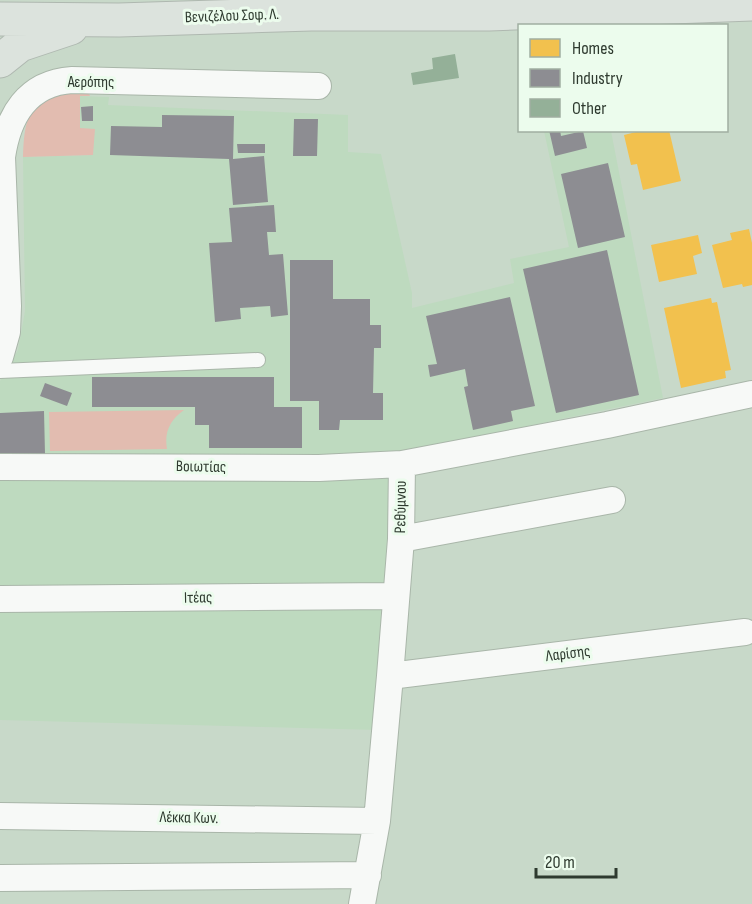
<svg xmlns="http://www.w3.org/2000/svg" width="752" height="904" viewBox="0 0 752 904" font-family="'Sofia Sans Condensed',sans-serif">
  <rect width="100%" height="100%" fill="#c8d9c9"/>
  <path fill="#bedabf" d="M80,96L109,97L108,105L348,115V152L381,154L412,293V308L514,283L510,259L569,247L544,131H611L663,398L391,454L378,730L0,720V381L18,350L25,311L23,157L93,155L80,129Z"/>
  <path fill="#e2bcb0" d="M87,90L90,96H80V128L95,129L93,155L23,157C24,131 25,115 43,95Z
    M184,410C170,420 164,432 167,449L50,451L49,412Z"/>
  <path fill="#f2c14e" d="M644,130H669L681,181L643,190L637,164L631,165L624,135Z
    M749,229L752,243V285L743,287L742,284L723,288L712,245L732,240L730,233Z
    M698,235L702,253L693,256L697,274L659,282L651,245Z
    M711,298L712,303L717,302L731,370L725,371L726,378L681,388L664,308Z"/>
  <path fill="#8d8d92" d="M93,106V121H82L81,107Z
    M162,115L234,116L233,159L264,156L268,202L233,205L229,159L110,155L111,126L162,127Z
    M294,119H318L317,156H293Z
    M549,130H560L561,136L583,131L587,148L555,156Z
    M237,144H265V153H238Z
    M608,163L625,237L578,248L561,174Z
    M274,205L276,232H267L269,255L283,254L288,315L271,317L270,306L240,308L241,319L215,322L209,243L232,242L229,208Z
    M607,250L639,395L556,413L523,269Z
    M290,260H333V299H370V325H381V348H374L373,393H383V420H340L339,430H319V401H290Z
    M510,297L535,406L511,411L513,421L473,430L464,387L468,386L465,369L430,377L428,365L437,364L426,316Z
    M92,377H274V407H302V448H209V425H195V407H92Z
    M45,383L72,393L67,406L40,396Z
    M44,411L45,454L0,455V413Z"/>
  <path fill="#94b098" d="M455,54L459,78L413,85L411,73L433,69L432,58Z"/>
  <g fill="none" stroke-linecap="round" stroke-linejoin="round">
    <defs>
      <path id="service" d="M0,371L258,360"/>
      <path id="minor" d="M0,357L7,332L8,306L2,157C8,116 27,83 72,80L318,86
        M0,467L319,468L402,464
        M401,539L612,500
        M0,599L396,596
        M390,676L745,632
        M0,816L377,821
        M0,878L368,875
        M362,904L377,821L390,676L401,539L402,464L607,425L752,394"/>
      <path id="primary" d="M0,19L119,20L311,14H489L752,4
        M0,61L20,45L71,28"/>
    </defs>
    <use href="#service" stroke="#a9b6a9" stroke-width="16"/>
    <use href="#minor" stroke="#a9b6a9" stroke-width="28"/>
    <use href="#primary" stroke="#afb8b0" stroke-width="35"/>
    <use href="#service" stroke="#f7f9f7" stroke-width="14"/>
    <use href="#minor" stroke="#f7f9f7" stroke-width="26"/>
    <use href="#primary" stroke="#dce3dd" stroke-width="33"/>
  </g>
  <g text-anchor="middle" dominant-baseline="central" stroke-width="6" stroke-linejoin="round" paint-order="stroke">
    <g font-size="16" fill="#2e3a2f" stroke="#ecfced">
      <text transform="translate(232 16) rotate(-2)">Βενιζέλου Σοφ. Λ.</text>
      <text x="91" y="82">Αερόπης</text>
      <text transform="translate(201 467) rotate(1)">Βοιωτίας</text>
      <text transform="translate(401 507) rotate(-89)">Ρεθύμνου</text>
      <text transform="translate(198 598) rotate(-1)">Ιτέας</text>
      <text transform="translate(568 654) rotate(-7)">Λαρίσης</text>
      <text transform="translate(189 818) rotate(1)">Λέκκα Κων.</text>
    </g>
  </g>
  <rect x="518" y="24" width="210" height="108" fill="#ecfced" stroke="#a0aea1" stroke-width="1.5"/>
  <rect x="530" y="39" width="30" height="18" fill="#f2c14e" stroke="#a0aea1" stroke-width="1.5"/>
  <text x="572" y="54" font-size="18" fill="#2e3a2f">Homes</text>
  <rect x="530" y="69" width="30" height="18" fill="#8d8d92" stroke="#a0aea1" stroke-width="1.5"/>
  <text x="572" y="84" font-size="18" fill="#2e3a2f">Industry</text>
  <rect x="530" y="99" width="30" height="18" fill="#94b098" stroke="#a0aea1" stroke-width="1.5"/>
  <text x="572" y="114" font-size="18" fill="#2e3a2f">Other</text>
  <path d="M536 868v9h80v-9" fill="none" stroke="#2e3a2f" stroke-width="3"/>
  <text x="545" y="868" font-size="18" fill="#2e3a2f" stroke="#ecfced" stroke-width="4.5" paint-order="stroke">20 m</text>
</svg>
